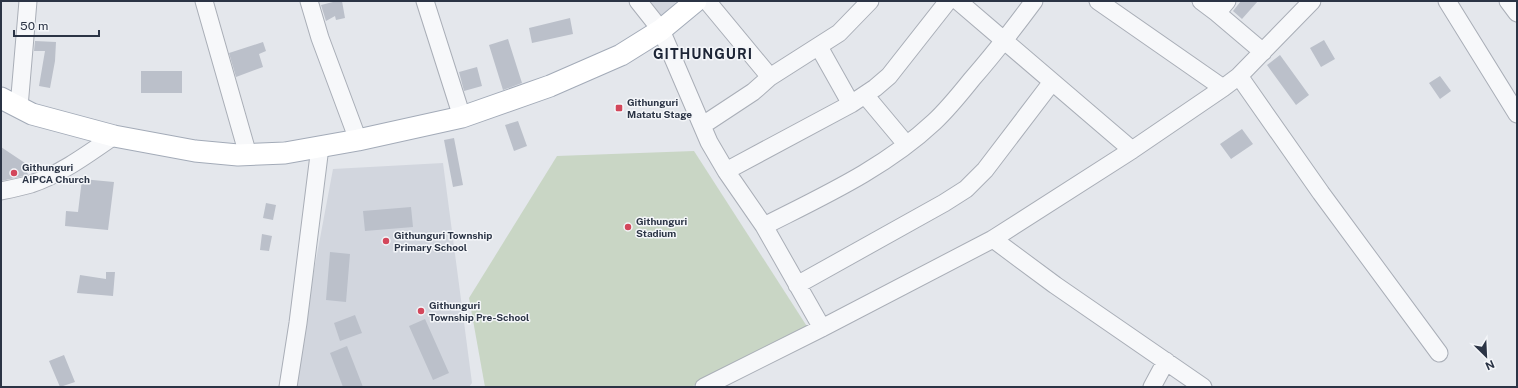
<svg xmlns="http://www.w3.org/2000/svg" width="1518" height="388" viewBox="0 0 1518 388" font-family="'Public Sans',sans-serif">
  <rect width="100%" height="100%" fill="#e4e7ec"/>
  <path fill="#d2d6de" d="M646,1H677L660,19Z
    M443,163L472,383L469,387H296L306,313L333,169Z"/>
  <path fill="#c9d6c5" d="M694,151L808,328L691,387H485L469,298L557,156Z"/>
  <path fill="#bbc0ca" d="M337,1H342L345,18L336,20L335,16L326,21L321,5Z
    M1241,1H1258L1242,19L1233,11Z
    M570,18L573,34L532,43L529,28Z
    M508,39L522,83L503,90L489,45Z
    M1324,40L1335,59L1321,67L1310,48Z
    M35,41L56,42L55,61L50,88L39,86L45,51H34Z
    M263,42L266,51L259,54L263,67L236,77L229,53Z
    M1280,55L1309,95L1296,105L1267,65Z
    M477,67L482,86L464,91L459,72Z
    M141,71H182V93H141Z
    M1440,76L1451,91L1440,99L1429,83Z
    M518,121L527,146L514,151L505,125Z
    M1242,129L1253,144L1231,159L1220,144Z
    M454,138L463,185L453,187L444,140Z
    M1,147L25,163L28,175L1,181Z
    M82,179L114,182L108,230L65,226L66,211L78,212Z
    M266,203L276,205L273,220L263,218Z
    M411,207L413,227L365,231L363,211Z
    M262,234L272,236L269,251L260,250Z
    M330,252L350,254L346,302L326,300Z
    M106,272H115L113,296L77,293L80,275L106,279Z
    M355,315L362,333L340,341L334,323Z
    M425,319L449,373L433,380L409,326Z
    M347,346L363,387H343L330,353Z
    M64,355L75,382L60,387L49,361Z"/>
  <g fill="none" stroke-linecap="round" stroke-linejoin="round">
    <defs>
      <path id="minor" d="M204,1L248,155
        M309,1L320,38L358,140
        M425,1L462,117
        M638,1L661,30L709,142L726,171L764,226L822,328
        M707,1L770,77
        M958,1L1132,150
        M1098,1L1223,88
        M1201,1L1217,13L1227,1
        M1447,1L1517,114
        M1508,1L1517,13
        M1217,13L1263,52
        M819,47L851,104
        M1239,76L1321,193L1439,353
        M865,95L906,144
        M19,107L28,1
        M703,125L753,92L770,77L839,33L870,1
        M726,171L851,104L875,88L889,76L948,1
        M1,191C11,189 21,187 31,184C61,174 88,154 114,136
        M764,226C823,196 885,168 934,122C948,109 960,94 972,79C994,54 1014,28 1034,1
        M993,239L1055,285L1203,387
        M797,285L944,203L966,189L985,170L1052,82
        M288,387L298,323L320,147
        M704,387L822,328L993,239L1132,150L1223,88L1239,76L1312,1
        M1152,387L1166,361"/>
      <path id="major" d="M1,98L32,114L114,136L195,151L238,155L285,153L358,140L462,117L550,86L621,55L661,30L696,1"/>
    </defs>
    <use href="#minor" stroke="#a9aeb7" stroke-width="19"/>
    <use href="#major" stroke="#a3abb8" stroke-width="23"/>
    <use href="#minor" stroke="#f7f8fa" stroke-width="17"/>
    <use href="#major" stroke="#fff" stroke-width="21"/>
  </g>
  <g fill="#d3475b" stroke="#f4f6f9" stroke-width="1.5">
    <rect x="615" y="104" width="8" height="8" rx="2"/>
    <circle cx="14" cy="173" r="4"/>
    <circle cx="628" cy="227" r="4"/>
    <circle cx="386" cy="241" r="4"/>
    <circle cx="421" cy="311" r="4"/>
  </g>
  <g text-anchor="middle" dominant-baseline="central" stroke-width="3" stroke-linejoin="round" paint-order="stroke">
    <g font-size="10" font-weight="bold" fill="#2b3445" stroke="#f4f6f9" text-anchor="start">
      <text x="627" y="102">Githunguri<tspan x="627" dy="12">Matatu Stage</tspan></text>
      <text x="22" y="167">Githunguri<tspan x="22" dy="12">AIPCA Church</tspan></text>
      <text x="636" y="221">Githunguri<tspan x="636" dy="12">Stadium</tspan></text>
      <text x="394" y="235">Githunguri Township<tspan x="394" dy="12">Primary School</tspan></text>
      <text x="429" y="305">Githunguri<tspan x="429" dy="12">Township Pre-School</tspan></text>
    </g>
    <g font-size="14" font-weight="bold" letter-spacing="1" fill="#1d2536" stroke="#f4f6f9">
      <text x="703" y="54">GITHUNGURI</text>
    </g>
  </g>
  <rect width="1518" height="388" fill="none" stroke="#2b3445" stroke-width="4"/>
  <g transform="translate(1486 356) rotate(156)" stroke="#f4f6f9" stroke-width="3" paint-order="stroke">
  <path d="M0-3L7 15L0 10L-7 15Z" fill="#2b3445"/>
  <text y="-6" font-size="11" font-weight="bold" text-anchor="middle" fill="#2b3445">N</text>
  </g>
  <path d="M14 30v6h85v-6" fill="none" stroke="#2b3445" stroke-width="2"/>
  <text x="20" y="30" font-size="12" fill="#2b3445" stroke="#f4f6f9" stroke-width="3" paint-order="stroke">50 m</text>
</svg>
